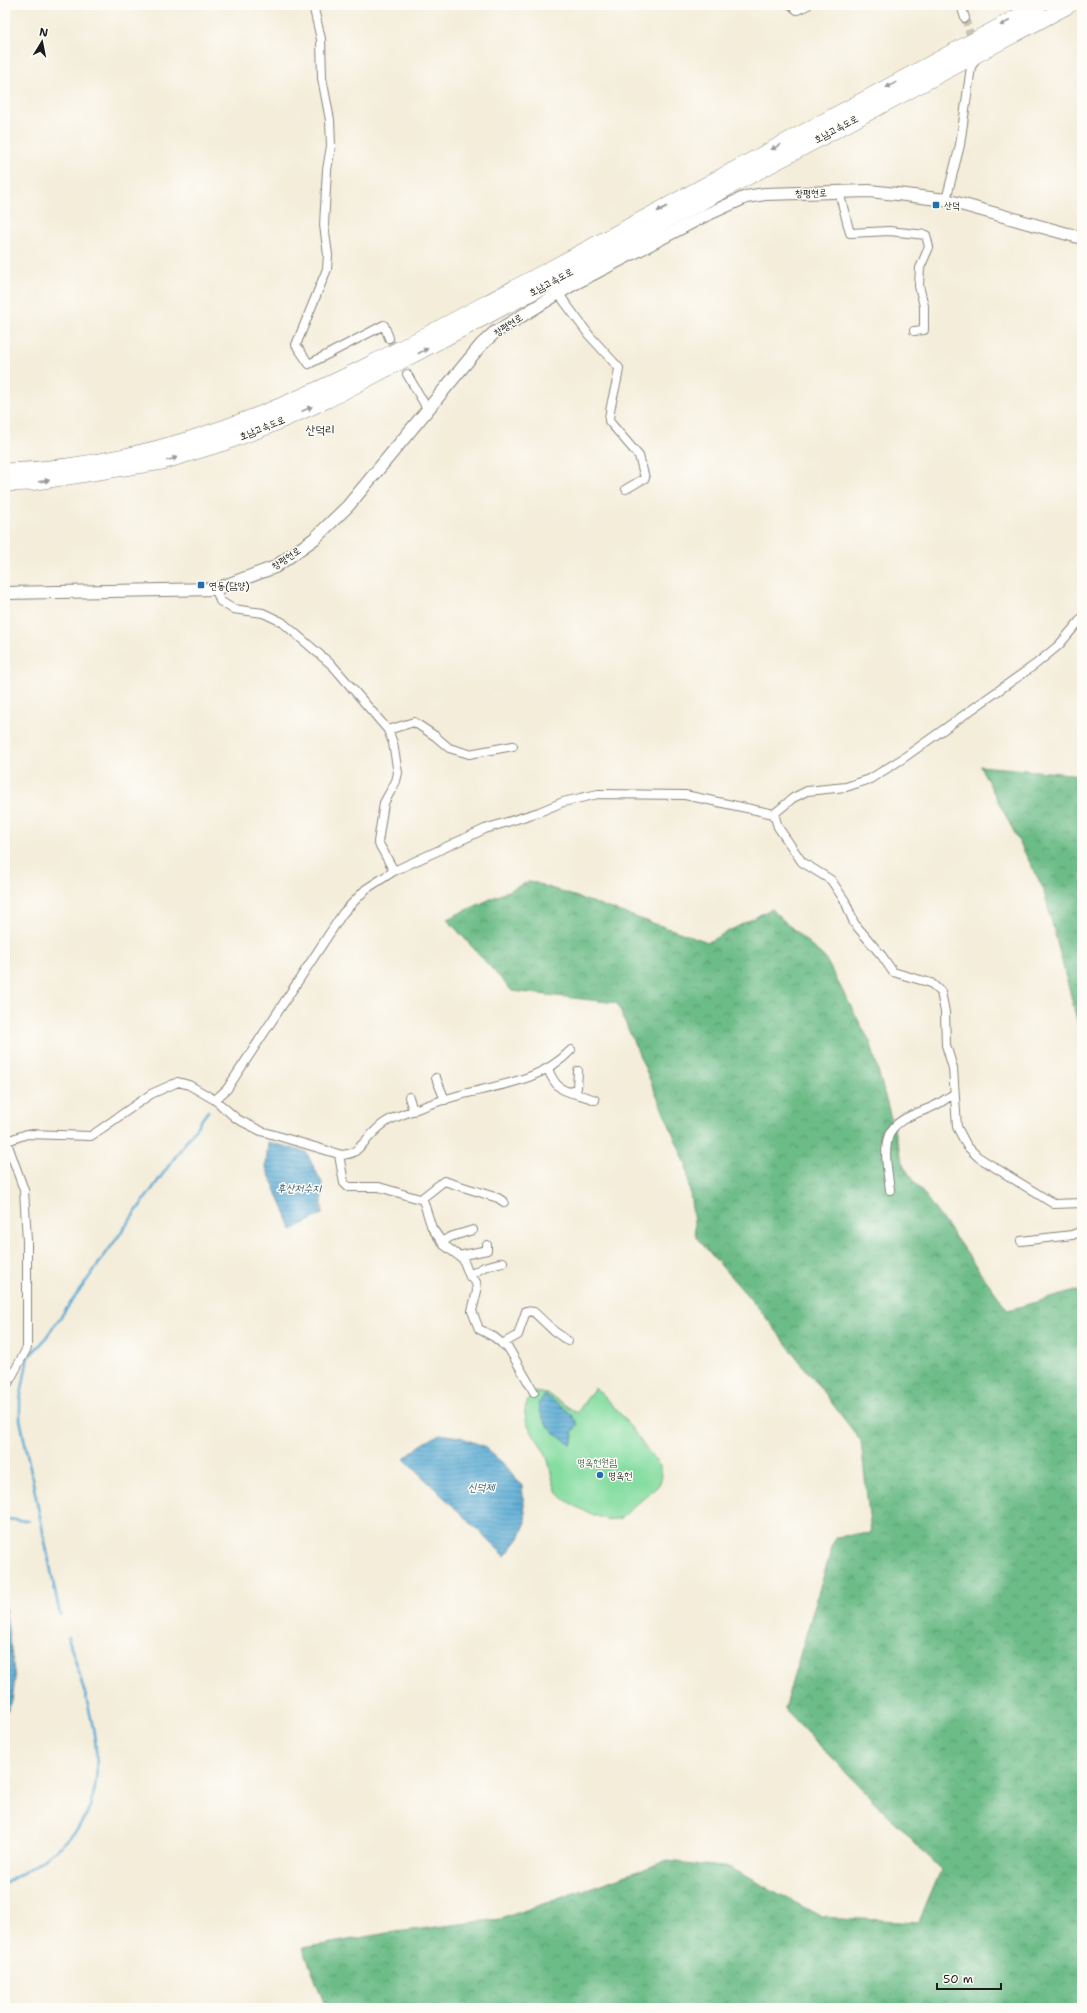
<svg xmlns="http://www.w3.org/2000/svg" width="1087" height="2013" font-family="'Shantell Sans','Poor Story',sans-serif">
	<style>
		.green { fill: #86dda1; stroke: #517c5e }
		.forest { fill: url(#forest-crowns); stroke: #446c52 }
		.water { fill: url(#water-rules); stroke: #3a6378 }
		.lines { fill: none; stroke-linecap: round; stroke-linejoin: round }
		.stream { stroke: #59aad4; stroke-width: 2.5 }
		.street-tunnel { stroke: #c9c3b4; stroke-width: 8; stroke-dasharray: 8 4; stroke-linecap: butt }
		.street-casing { stroke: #88847b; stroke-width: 10 }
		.secondary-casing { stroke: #88847b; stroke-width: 14 }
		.highway-casing { stroke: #88847b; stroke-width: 16 }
		.street { stroke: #fff; stroke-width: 8 }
		.secondary { stroke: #fff; stroke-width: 12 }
		.highway { stroke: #fff; stroke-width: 15 }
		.oneway { fill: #999 }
		.poi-dot { fill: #1f6fb2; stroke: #fdfcf7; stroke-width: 1.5 }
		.labels { text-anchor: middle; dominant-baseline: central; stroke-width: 3; stroke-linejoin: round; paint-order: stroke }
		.street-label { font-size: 10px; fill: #1c1c1c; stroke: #fdfcf7 }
		.poi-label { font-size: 10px; fill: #1c1c1c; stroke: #fdfcf7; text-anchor: start }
		.park-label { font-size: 10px; fill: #41604b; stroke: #fdfcf7 }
		.water-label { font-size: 11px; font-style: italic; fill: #375c6f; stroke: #fdfcf7 }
		.quarter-label { font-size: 12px; fill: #1c1c1c; stroke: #fdfcf7 }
	</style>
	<defs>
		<pattern id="forest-crowns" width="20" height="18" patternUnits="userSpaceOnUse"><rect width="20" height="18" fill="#6cbc87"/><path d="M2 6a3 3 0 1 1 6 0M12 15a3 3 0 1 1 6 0" fill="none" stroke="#58986e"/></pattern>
		<pattern id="water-rules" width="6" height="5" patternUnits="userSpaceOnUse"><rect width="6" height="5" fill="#59aad4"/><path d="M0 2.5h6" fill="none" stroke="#498aab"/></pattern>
	</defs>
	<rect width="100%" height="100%" fill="#fdfcf7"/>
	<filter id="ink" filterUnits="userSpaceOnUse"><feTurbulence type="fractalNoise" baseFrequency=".025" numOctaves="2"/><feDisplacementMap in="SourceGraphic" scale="8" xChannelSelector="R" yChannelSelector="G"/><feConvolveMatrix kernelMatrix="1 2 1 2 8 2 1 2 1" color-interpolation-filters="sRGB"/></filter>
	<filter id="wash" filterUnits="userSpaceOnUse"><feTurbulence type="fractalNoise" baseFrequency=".012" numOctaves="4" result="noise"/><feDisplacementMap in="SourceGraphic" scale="16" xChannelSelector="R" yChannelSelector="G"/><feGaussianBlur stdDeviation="0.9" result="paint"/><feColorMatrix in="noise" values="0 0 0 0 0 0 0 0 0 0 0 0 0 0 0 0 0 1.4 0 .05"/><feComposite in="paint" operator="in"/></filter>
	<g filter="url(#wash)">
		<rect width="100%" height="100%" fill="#f4edda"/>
		<path class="green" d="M595,1387L623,1417L661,1468L662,1477L659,1485L621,1518C616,1519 612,1520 606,1519C594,1516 565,1503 558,1493C551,1482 551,1466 546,1455C536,1433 512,1417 534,1392L548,1394L577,1413Z"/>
		<path class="forest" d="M980,766L1082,775V1039L1043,888Z
			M530,881L708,942L771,909L825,958L871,1044L904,1167L1008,1310L1082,1289V2008H326L303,1948L388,1933L500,1919L667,1861L731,1868L822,1917L919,1922L941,1870L784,1709L835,1537L871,1533L861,1441L761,1311L696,1237L686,1164L617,1003L512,991L447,919Z"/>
		<path class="water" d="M268,1142L306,1152L322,1183V1214L292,1230L266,1167Z
			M545,1395L568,1411L578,1424L572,1433L574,1438L571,1445C553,1432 544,1427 538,1404Z
			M440,1434L460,1437L483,1446L505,1465L522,1486L526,1522L519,1538L505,1556L404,1459L421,1445Z
			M5,1606L15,1679L12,1701L5,1716Z"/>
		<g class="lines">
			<path class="stream" d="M5,1519L29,1521
				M60,1615L20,1419V1400L28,1357L42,1343L208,1111
				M5,1883C29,1870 53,1855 72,1835C121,1784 85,1695 68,1637"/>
		</g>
	</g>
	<g filter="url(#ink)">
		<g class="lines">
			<path class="street-tunnel" d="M965,18L973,44
				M389,338L407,374"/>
			<defs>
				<path id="street" d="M313,5L321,39L322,78L330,120L331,146L327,170L324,225L328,255L327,269L296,345L309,364L384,325L389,338
					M791,5L797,10L808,5
					M961,5L965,18
					M839,192L850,233L889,231L926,235L929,247L920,268L919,286L924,306V330L914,331
					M946,200L960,145L971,67L977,57
					M558,293L589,335L619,368C617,386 610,402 609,421L639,456L645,478L626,489
					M407,374L428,410
					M216,589L220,601L233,609L263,613L282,622L333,666L388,730L414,722L435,736L449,748L469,754L513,746
					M388,730L393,743L398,773L396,781L384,803L378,842L394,871
					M774,814L778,827L802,862L831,880L845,901L854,923L882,956L893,972L931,983L941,992L945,1012L946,1045L953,1068L957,1127L967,1146L978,1157L1054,1204L1082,1203
					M548,1069C559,1097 570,1090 595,1100
					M436,1078L445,1100
					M569,1092L577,1088L578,1071
					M409,1097L413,1111
					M215,1100L227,1089L343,913L366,889L394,871L485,829L539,812L563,802L598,794L685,795L774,814L793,798L807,791L846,787L870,779L902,759L1036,664L1059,645L1082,618
					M5,1137L24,1190L27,1241V1348L5,1389
					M7,1141L27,1134L91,1136L151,1094L178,1082L189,1085L215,1100L237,1119L261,1131L342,1155C346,1154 351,1154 354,1152C368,1141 378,1123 396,1117C416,1109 438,1101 460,1095C498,1085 542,1081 571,1050
					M339,1155L344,1183L348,1187H379L423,1200L432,1228L444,1245L463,1259L470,1277L476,1282L477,1291L472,1311L479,1329L494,1337L509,1349L534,1392
					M890,1190C888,1173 883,1151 889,1135C896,1117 921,1113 936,1105C942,1102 948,1097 954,1094
					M421,1199L444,1181L498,1198L504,1202
					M1021,1241L1072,1235L1082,1231
					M442,1242L450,1237L473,1230
					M459,1256L487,1250V1245
					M470,1275L484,1267L503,1262
					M502,1344L518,1335L526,1311L534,1312L554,1331L568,1341"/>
				<path id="secondary" d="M5,593L216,589L275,567L314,539L348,506L481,345L494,333L572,285L704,216L746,197L765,194L869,191L897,194L946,200L1082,238"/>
				<path id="highway" d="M5,471C207,465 371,363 544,272C710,184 874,93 1039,5
					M5,484L30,483L162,462L224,443L267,427L328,400L582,266L1070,5"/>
			</defs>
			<use href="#street" class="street-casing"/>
			<use href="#secondary" class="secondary-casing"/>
			<use href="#highway" class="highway-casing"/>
			<use href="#street" class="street"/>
			<use href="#secondary" class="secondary"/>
			<use href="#highway" class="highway"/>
		</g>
		<defs><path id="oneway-solid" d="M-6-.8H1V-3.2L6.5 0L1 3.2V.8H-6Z"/></defs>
		<g class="oneway">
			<use href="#oneway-solid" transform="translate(1005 23) rotate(152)"/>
			<use href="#oneway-solid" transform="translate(891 85) rotate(152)"/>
			<use href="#oneway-solid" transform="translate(776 147) rotate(152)"/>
			<use href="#oneway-solid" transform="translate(662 209) rotate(152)"/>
			<use href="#oneway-solid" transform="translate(423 351) rotate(-28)"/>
			<use href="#oneway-solid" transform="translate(307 409) rotate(-24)"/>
			<use href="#oneway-solid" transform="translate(172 459) rotate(-17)"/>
			<use href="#oneway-solid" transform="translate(44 481) rotate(-8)"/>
		</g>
	</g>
	<g class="poi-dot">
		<rect x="932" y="201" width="8" height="8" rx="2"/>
		<rect x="197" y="581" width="8" height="8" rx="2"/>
		<circle cx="600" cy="1475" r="4"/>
	</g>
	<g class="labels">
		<g class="street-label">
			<text transform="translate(836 129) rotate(-28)">호남고속도로</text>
			<text transform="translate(811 193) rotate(-1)">창평현로</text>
			<text transform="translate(551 282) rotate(-28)">호남고속도로</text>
			<text transform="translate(508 325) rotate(-33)">창평현로</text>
			<text transform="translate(262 428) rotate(-22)">호남고속도로</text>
			<text transform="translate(286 558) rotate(-34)">창평현로</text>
		</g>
		<g class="poi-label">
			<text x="944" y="205">산덕</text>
			<text x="209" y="585">연동(담양)</text>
			<text x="608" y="1475">명옥헌</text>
		</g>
		<g class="park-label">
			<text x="597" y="1462">명옥헌원림</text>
		</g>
		<g class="water-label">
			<text x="299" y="1188">후산저수지</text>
			<text x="481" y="1487">신덕제</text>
		</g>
		<g class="quarter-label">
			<text x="320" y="430">산덕리</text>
		</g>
	</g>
	<rect width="1087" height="2013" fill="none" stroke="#fdfcf7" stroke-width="20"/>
	<g transform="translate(42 42) rotate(10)" stroke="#fdfcf7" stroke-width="3" paint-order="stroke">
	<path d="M0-3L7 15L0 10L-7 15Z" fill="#1c1c1c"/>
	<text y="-6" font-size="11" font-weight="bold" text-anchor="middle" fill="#1c1c1c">N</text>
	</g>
	<path d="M937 1983v6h64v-6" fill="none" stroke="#1c1c1c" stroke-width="2"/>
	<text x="943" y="1983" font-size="12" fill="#1c1c1c" stroke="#fdfcf7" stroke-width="3" paint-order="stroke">50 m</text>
</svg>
